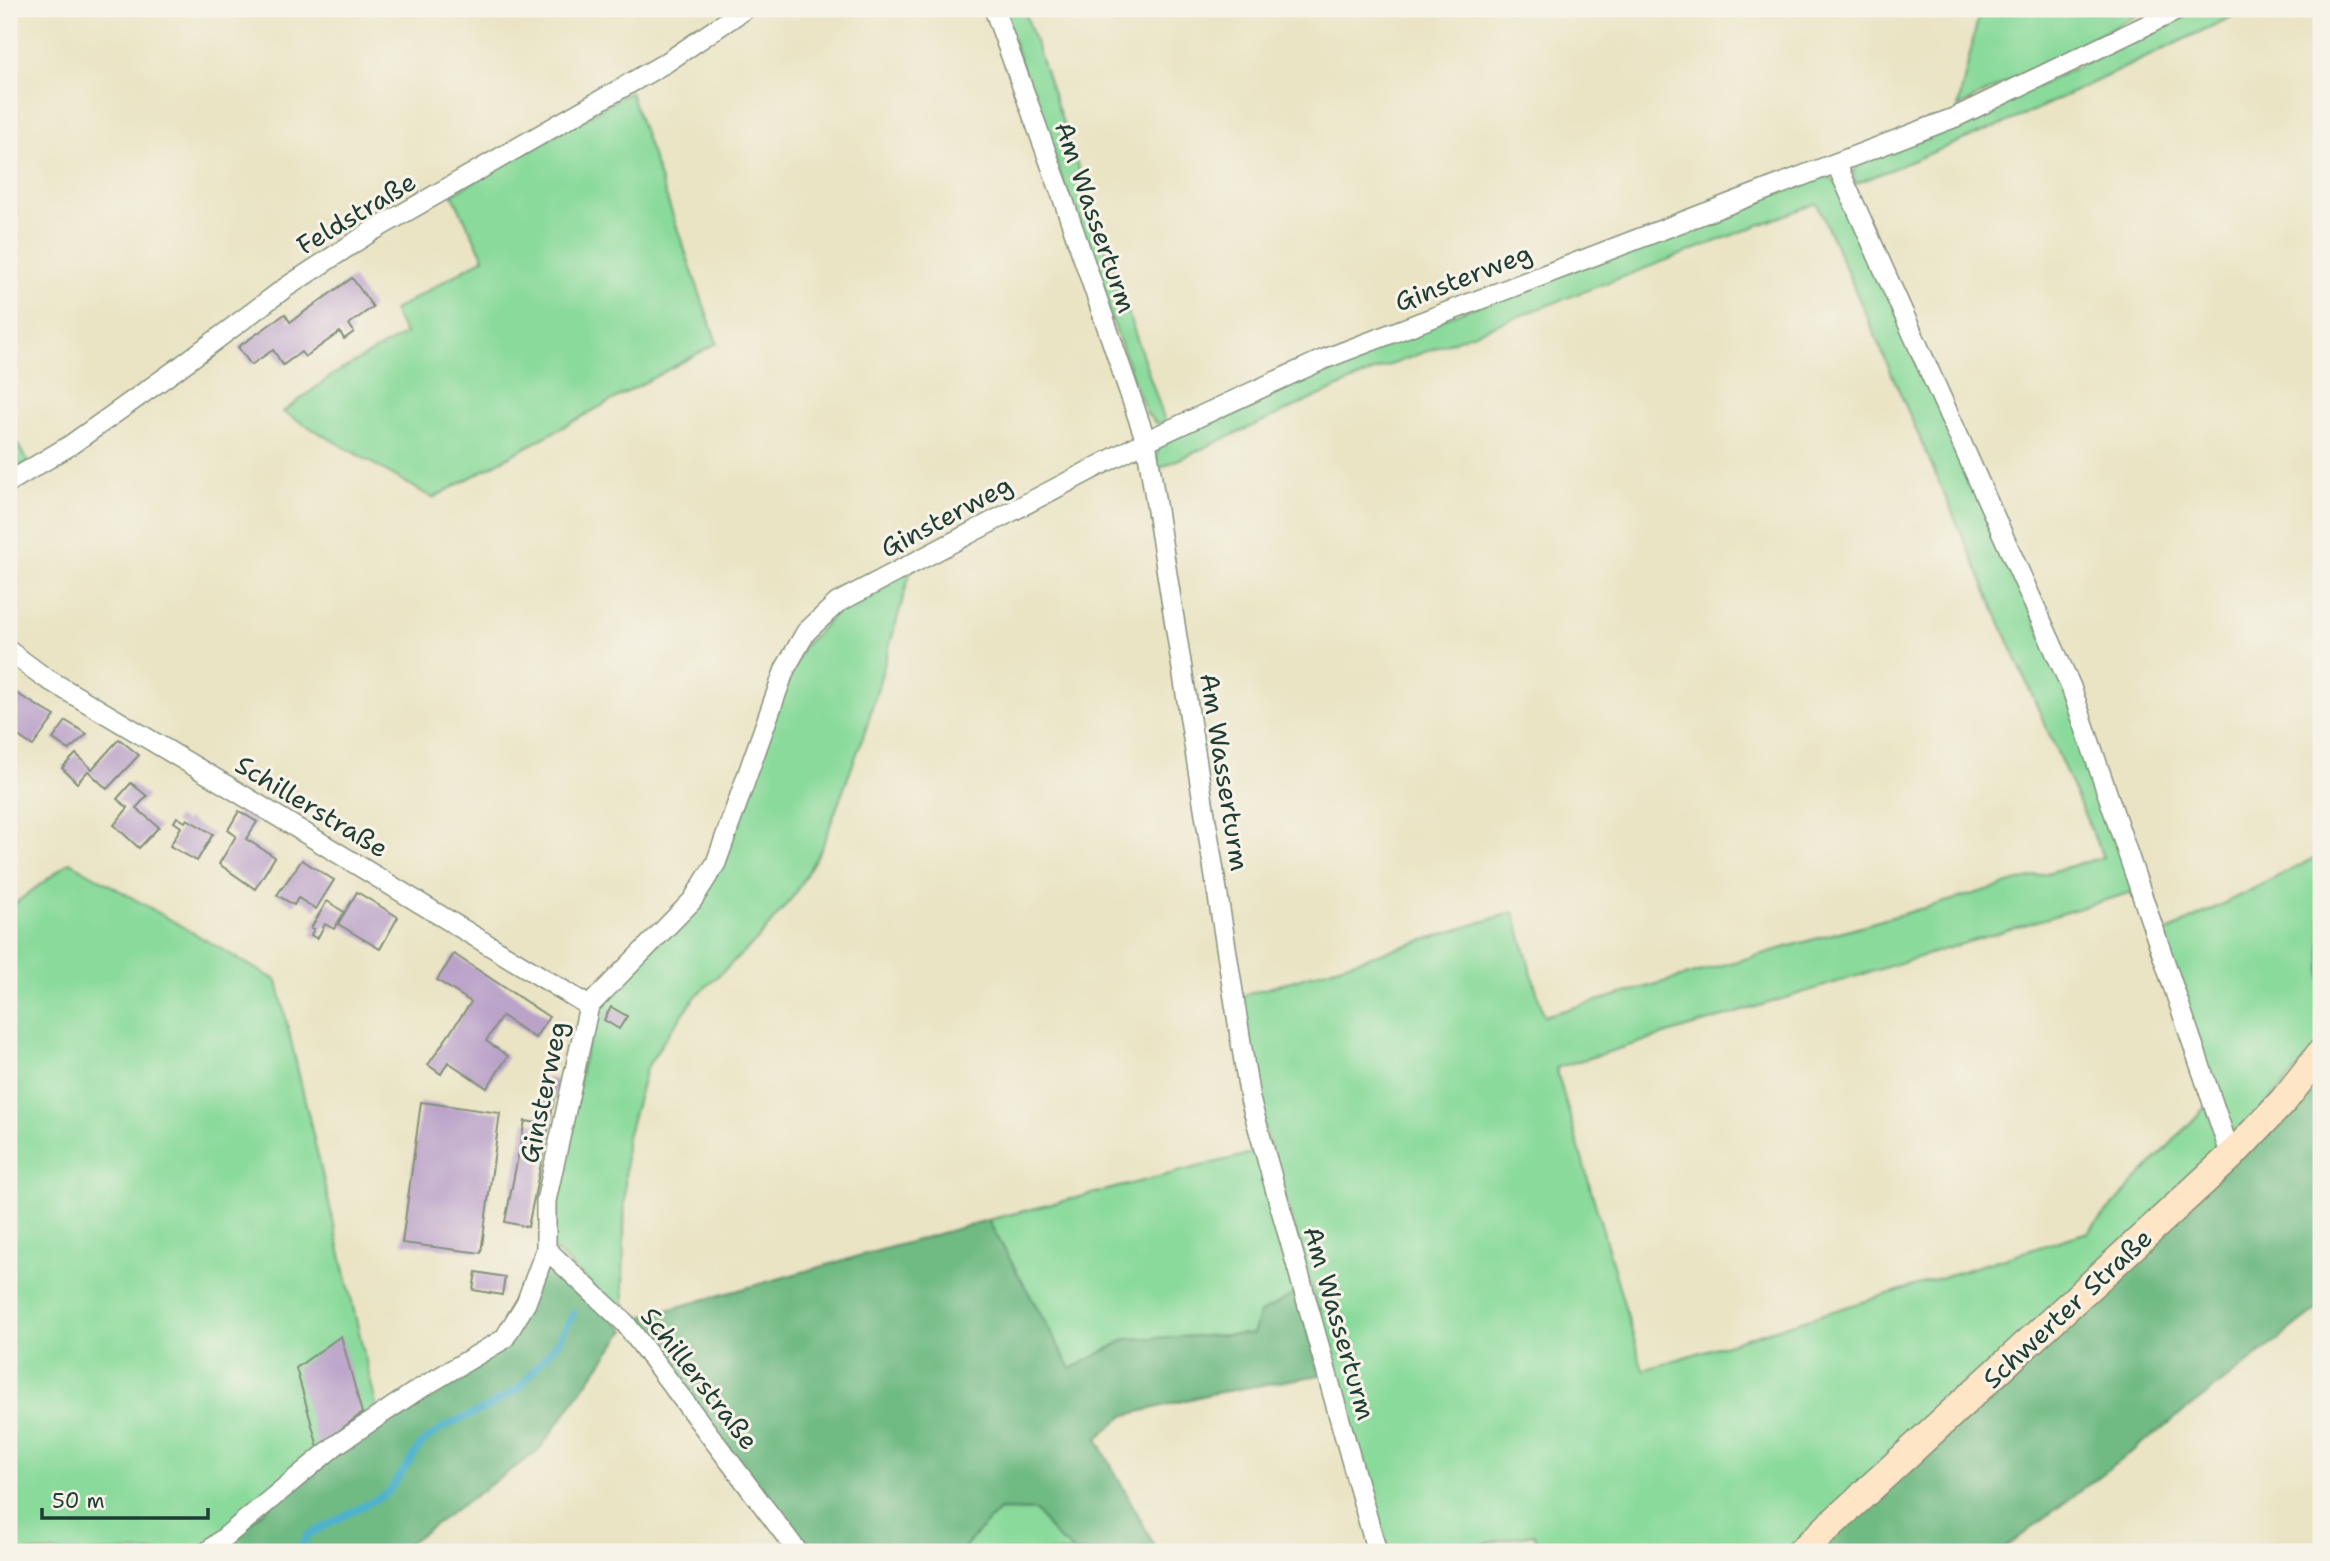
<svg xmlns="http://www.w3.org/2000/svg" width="2330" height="1561" font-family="'Shantell Sans',sans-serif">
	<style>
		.green { fill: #8ada9b; stroke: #548c68; stroke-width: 2 }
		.forest { fill: #6fba83; stroke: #477c5c; stroke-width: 2 }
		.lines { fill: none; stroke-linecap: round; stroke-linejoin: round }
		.stream { stroke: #4fb2cd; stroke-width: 7 }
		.building { fill: #baa2c9 }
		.minor-casing { stroke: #84907c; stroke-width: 22 }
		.secondary-casing { stroke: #84907c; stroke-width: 31 }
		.minor { stroke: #fff; stroke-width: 19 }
		.secondary { stroke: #fde5c5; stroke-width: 28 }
		.labels { text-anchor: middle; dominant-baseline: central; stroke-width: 6; stroke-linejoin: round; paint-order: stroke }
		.street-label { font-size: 26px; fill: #1f3d34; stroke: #f7f3e8 }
	</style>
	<rect width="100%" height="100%" fill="#f7f3e8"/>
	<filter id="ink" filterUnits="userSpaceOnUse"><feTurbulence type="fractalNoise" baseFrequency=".0143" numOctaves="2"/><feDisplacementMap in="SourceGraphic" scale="14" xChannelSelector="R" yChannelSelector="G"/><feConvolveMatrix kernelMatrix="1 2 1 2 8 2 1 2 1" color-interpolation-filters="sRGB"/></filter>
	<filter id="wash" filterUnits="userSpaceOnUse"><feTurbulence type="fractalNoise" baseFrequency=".00686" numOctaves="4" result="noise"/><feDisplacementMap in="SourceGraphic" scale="28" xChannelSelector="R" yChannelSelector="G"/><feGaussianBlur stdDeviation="1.57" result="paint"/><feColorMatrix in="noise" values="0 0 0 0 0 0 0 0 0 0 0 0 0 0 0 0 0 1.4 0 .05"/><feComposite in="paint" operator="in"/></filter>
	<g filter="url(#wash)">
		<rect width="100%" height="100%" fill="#eae4c5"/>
		<path class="green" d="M1002,9H1024L1166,424L1156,423L1147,414L1137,390Z
			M1980,9H2148V10L1958,107Z
			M2195,9H2248L2027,114L1855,184L1853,173L1859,161L1958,125Z
			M630,92L717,343L433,498L283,412L334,374L405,334L393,311L484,258L452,194Z
			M1814,177H1830L1841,189L2066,690L2139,890L1556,1068L1643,1370L2088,1232L2209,1103L2226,1152L1790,1552H1541L1534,1534L1441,1552H1389L1255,1096L1239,997L1514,912L1544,1016L2103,857L1817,203L1372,372L1155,470L1158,445L1320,366Z
			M9,431L28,462L9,473Z
			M911,570L866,729L822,847L795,894L758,939L697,995L666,1037L646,1069L626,1141L623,1284L625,1315L549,1245L550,1200L596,1007L696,904L802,648L843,606Z
			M2321,855V1043L2231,1144L2162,934Z
			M70,862L277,981L378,1413L201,1552H9V908Z
			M1261,1151L1298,1292L1253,1334L1127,1339L1071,1369L988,1220Z
			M999,1510L1036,1511L1056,1537L1075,1552H963L967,1544Z"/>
		<path class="forest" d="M2321,1066V1307L2000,1552H1816Z
			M988,1220L1071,1369L1127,1339L1253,1334L1260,1313L1298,1292L1320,1375L1210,1394L1123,1416L1097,1439L1158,1552H1075L1056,1537L1036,1511L999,1510L967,1544L962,1552H806L631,1320Z
			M547,1259L625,1330L539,1450L396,1552H214L338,1449L506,1342Z"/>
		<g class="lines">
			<path class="stream" d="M297,1552L308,1535L388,1493L422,1443L444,1427L492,1405L519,1388L558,1342L574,1313"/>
		</g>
		<g id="blocks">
			<path class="building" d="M352,278L373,307L349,324L354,332L344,339L340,332L305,357L301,352L283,365L273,350L251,365L238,347L285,314L290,322Z
				M9,689L55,716L33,746L9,730Z
				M66,721L87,734L69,750L53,739Z
				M119,739L139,755L107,789L88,771L77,783L62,768L76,754L92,769Z
				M131,783L147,796L136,808L159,827L139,848L114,825L128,808L117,799Z
				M239,811L257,822L246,839L275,857L255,889L219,864L236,836L228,830Z
				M177,817L185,822L187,819L213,834L197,861L170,846L181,827L174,822Z
				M302,860L334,880L316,909L298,898L294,905L277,895Z
				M357,892L398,917L380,949L338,924Z
				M327,901L344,912L334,929L325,924L317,939L311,935L314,929L311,928Z
				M454,954L549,1017L535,1038L502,1016L486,1041L508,1056L487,1088L448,1062L441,1074L428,1065L471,1002L437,980Z
				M611,1007L627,1016L619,1029L604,1020Z
				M547,1078L558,1081L528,1227L505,1222L525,1121L538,1123Z
				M421,1102L500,1113L481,1253L402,1243Z
				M476,1272L505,1277L502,1295L473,1290Z
				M341,1336L362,1413L318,1447L296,1368Z"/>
		</g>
	</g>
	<g filter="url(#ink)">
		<use href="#blocks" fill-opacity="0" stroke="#84907c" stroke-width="2"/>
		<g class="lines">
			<defs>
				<path id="minor" d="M994,9L1061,193L1146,441L1250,1099L1377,1552
					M1836,163L2071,687L2231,1156
					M9,482L69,446L177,369L285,288L369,233L667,62L745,9
					M9,651L44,677L226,785L589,1006
					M546,1249L625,1323L798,1552
					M207,1552L336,1445L416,1391L504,1339L526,1303L546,1249V1201L589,1006L692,901L716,863L785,669L806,632L837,603L1146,441L1322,360L1956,117L2180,9"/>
				<path id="secondary" d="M1801,1552L2231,1156L2284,1100L2321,1053"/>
			</defs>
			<use href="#minor" class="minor-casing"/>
			<use href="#secondary" class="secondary-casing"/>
			<use href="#minor" class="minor"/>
			<use href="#secondary" class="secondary"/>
		</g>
	</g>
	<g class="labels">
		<g class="street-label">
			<text transform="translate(356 213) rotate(-31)">Feldstraße</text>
			<text transform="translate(1096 217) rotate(71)">Am Wasserturm</text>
			<text transform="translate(1463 277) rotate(-21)">Ginsterweg</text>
			<text transform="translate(946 516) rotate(-28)">Ginsterweg</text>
			<text transform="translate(1225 772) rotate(81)">Am Wasserturm</text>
			<text transform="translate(312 806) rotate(31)">Schillerstraße</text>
			<text transform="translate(543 1092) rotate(-78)">Ginsterweg</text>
			<text transform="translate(2067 1308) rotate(-43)">Schwerter Straße</text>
			<text transform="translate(1340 1323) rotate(74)">Am Wasserturm</text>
			<text transform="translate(700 1378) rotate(52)">Schillerstraße</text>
		</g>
	</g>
	<rect width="2330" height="1561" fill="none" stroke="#f7f3e8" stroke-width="35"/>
	<path d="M42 1508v10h166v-10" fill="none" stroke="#1f3d34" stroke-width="3.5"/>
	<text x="52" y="1508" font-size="21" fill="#1f3d34" stroke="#f7f3e8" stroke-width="5" paint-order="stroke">50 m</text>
</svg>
